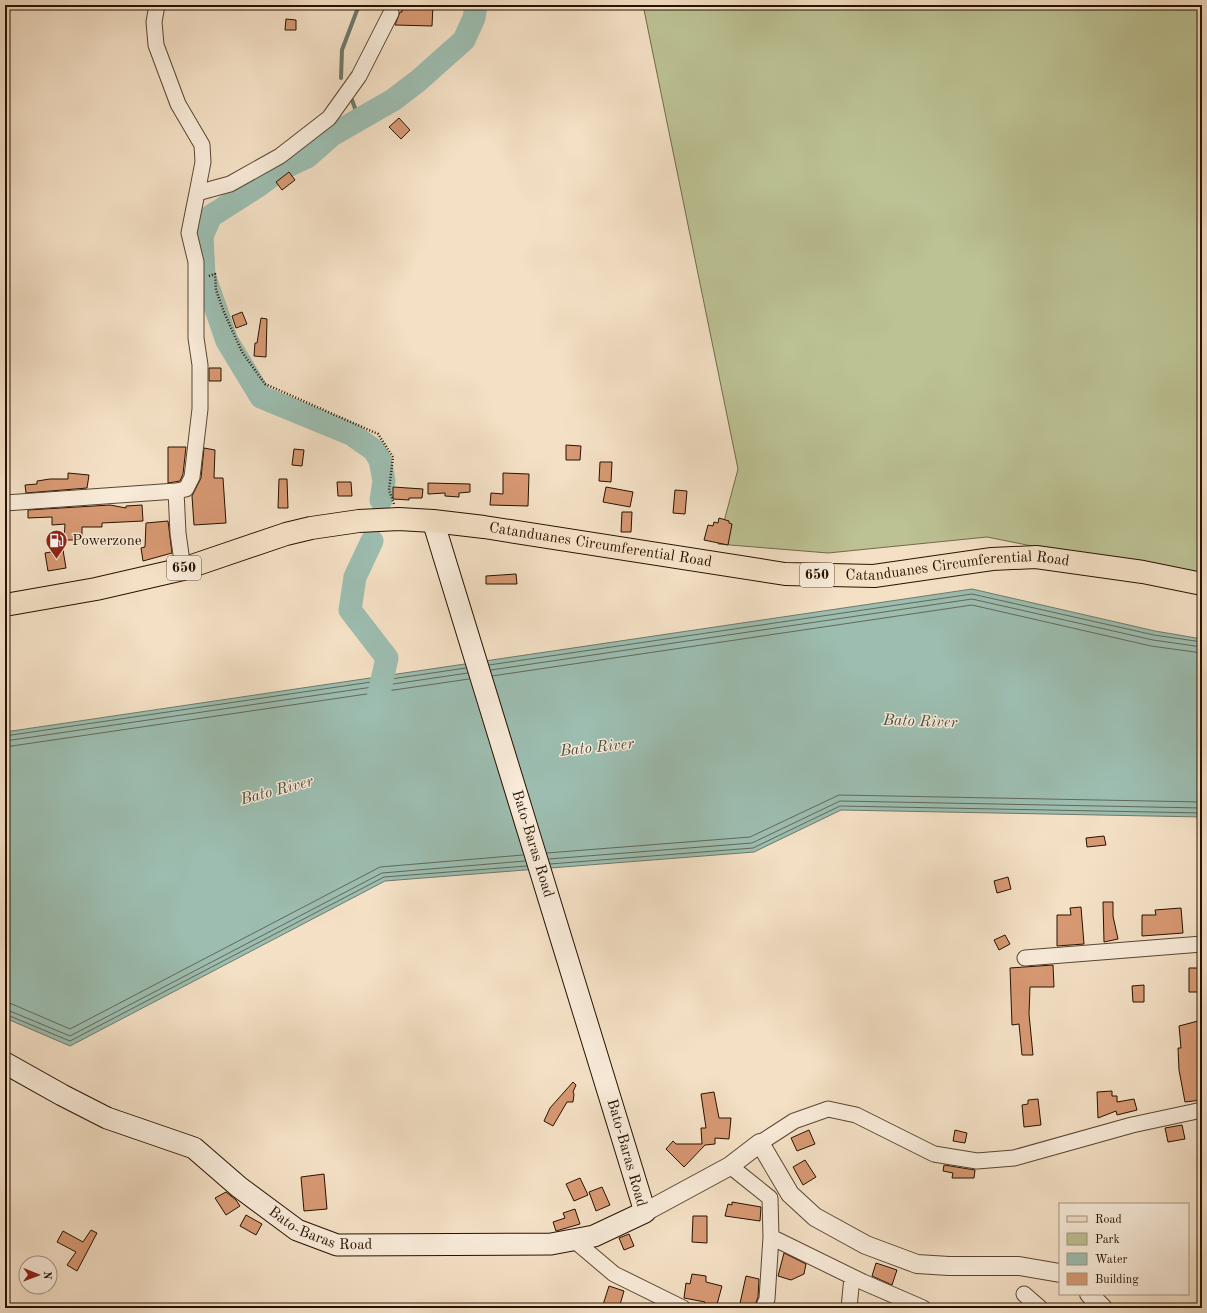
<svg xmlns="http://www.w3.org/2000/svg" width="1207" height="1313" font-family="'Old Standard TT',serif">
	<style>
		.green { fill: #bcc294; stroke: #726a4a }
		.water { fill: #9cbdb0; stroke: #6d796a }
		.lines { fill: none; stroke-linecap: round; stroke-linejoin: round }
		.shore { stroke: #626858; stroke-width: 1 }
		.stream { stroke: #6d796a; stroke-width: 4 }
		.river { stroke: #9cbdb0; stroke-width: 23 }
		.building { fill: #d79973; stroke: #271200 }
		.minor-casing { stroke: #5a4631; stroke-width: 17 }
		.tertiary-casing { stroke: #5a4631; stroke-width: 20 }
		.secondary-casing { stroke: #271200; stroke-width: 23 }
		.primary-casing { stroke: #271200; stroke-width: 24 }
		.path { stroke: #271200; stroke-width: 2.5; stroke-dasharray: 1 2; stroke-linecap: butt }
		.minor { stroke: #f8ebd9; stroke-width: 15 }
		.tertiary { stroke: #f8ebd9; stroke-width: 18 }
		.secondary { stroke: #f8ebd9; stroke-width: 21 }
		.primary { stroke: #f4e0c5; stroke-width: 22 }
		.labels { text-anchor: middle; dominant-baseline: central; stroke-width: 3; stroke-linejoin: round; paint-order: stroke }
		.shield { fill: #f8ebd9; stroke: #665341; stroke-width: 1 }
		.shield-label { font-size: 14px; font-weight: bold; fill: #271200 }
		.poi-label { font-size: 15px; fill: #271200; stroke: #f8ebd9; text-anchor: start }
		.street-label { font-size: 15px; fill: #271200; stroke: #f8ebd9 }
		.water-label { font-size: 16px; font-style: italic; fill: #504e3e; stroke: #f8ebd9 }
	</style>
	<rect width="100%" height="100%" fill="#f4e0c5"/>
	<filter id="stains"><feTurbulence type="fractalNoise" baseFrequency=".005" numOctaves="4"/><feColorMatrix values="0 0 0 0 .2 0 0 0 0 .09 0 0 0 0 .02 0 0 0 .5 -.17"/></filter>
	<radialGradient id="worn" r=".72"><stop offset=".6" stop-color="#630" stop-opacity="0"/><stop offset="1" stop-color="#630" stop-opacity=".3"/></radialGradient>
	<path class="green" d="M643,5H1202V592L1032,546L987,537L828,553L718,544L738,469Z"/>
	<path class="water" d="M972,589L1155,631L1202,639V817L841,810L754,852L385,881L70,1046L5,1018V732Z"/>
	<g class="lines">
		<path class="shore" d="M489,665L972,594L1154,635L1202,642
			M491,670L972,599L1153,640L1202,647
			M492,676L972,605L1151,646L1202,653
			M5,736L466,668
			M5,741L468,673
			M5,747L469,679
			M547,853L750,837L839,795L1202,802
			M549,859L752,843L840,801L1202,808
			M550,864L753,848L840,806L1202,813
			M5,1003L12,1004L70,1029L380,867L523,855
			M5,1009L70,1036L382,873L525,861
			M5,1014L70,1041L384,877L527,866"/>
		<path class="stream" d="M341,78L342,50L359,5
			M352,100L359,119"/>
		<path class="river" d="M381,500L384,481L380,460L374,450L351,434L261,397L227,341L204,275L202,236L211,216L258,186L281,169L307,157L332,135L393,100L418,81L464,40L474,18L476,5
			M372,541L355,577L350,610L387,658L376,707"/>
	</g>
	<path class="building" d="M402,5H433L432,26L395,25L400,12H402Z
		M286,19L296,20V30H285Z
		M399,118L410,130L401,139L389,127Z
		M289,172L295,180L282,190L276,182Z
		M242,312L247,324L236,328L232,316Z
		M261,318L267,319L266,357L254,356L255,343H257Z
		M209,368H221V381H209Z
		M566,445L581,446L580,460H566Z
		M168,447H186L183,474L180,481L168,483Z
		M204,448L215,450L214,478H223L226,523L194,525L192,496L201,478Z
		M294,449L304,450L302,466L292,465Z
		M600,462H612L611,482L599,481Z
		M68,473L89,475L87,488L26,493L25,485L37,484V481L50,479H68Z
		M503,473L529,474L528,506L490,505L491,493L503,494Z
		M279,479H287L288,508H278Z
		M337,482H351L352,496H338Z
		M428,483L470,484V492L459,493V497L445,496V493L428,494Z
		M393,487L423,489L422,498H409V500L393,499Z
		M606,487L633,492L630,507L603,502Z
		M675,490L687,491L685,514L673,513Z
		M110,505L126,508V506L142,505L143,521L102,523V527H82V540H64L65,524L52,525V517L28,518V510Z
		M622,512H632L631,532H621Z
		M719,518L729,521V523L732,524L728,545L704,540L708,525L713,526L714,522L718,523Z
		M168,521L172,553L143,561L141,548L145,547L146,523Z
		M63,550L66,568L48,571L45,553Z
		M516,574L517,584H486V576Z
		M1104,836L1106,845L1087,847L1086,838Z
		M1008,877L1011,889L997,893L994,881Z
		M1103,902H1113V916L1118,939L1104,942Z
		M1081,907L1084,944L1057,946V915H1071L1070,908Z
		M1181,908L1183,933L1142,936V915H1156L1155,910Z
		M1005,935L1010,944L999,950L994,940Z
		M1053,965L1054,987H1030L1029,1014L1033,1055H1022L1019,1024L1012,1025L1010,968Z
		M1189,968H1200L1202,992H1189Z
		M1144,985V1002H1133L1132,986Z
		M1202,1020V1100L1185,1102L1179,1070L1178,1048H1181L1179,1026Z
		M573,1082L576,1085L573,1092L574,1094L573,1102H567L553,1126L544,1121L550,1108Z
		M1112,1091V1096H1117V1102L1134,1099L1137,1110L1117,1115L1116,1111L1098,1118L1097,1092Z
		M714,1092L719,1118H731L729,1139L715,1138V1144L705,1145L684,1167L666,1149L673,1141L676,1144H702L701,1128H706L701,1094Z
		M1038,1099L1041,1125L1024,1127L1022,1105L1028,1104V1100Z
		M1182,1125L1185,1139L1168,1142L1165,1128Z
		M809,1130L815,1144L797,1151L791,1138Z
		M955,1130L967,1133L965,1143L953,1141Z
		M805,1160L816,1177L803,1185L793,1167Z
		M944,1165L975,1170L974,1178H952L953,1173L943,1171Z
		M324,1174L327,1209L304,1211L301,1177Z
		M580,1178L588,1195L574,1201L566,1184Z
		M602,1187L610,1205L596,1211L589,1192Z
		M226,1192L236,1200L240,1206L226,1215L215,1198Z
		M732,1202L761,1207L760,1221L725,1216L728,1204L732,1205Z
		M575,1209L580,1224L556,1231L553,1222L565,1218L563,1213Z
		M246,1215L262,1224L256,1235L240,1226Z
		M693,1216H707V1243L692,1242Z
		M91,1230L97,1233L77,1271L67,1265L76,1252L57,1242L63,1231L83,1242Z
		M629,1234L634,1246L624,1250L619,1238Z
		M784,1253L806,1264L804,1274L791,1280L778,1276Z
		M876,1263L897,1270L892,1285L872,1276Z
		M692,1274L706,1276V1282L722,1286L716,1308H704L705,1302L684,1298L686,1283L690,1284Z
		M746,1276L759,1279L758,1297L754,1308H739Z
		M609,1286L624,1291L619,1308H602Z"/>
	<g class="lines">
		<defs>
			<path id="minor" d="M157,5L154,22L156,45L178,104L202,145L203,162L197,193
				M5,503L176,491
				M183,569L178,533L176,491L186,489L192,477L200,409V365L196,338V262L189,233L197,193L230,184L280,156L329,118L359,76L391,13
				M1025,958L1202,944
				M760,1143L794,1121L828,1109L856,1115L934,1154L977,1161L1014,1158L1132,1125L1202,1110
				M730,1166L770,1198L771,1237L767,1299L763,1308
				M771,1237L863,1282L923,1308
				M575,1241L614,1274L683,1308
				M1024,1294L1040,1308
				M849,1308L852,1277"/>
			<path id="tertiary" d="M645,1212L730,1166L760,1143L790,1194L815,1217L866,1245L917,1264L949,1266H1019L1060,1273
				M1089,1294L1103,1308"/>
			<g id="secondary">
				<path id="s1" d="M5,1063L62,1095L107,1118L194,1148L239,1187L297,1230L337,1245L551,1244L594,1236L645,1212L433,521"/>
			</g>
			<g id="primary">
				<path id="s2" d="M5,605L96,589L183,569L286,534L311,528L359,521L399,519L433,521L484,527L785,574L874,576L992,559L1036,557L1143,572L1202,584"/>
			</g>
		</defs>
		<use href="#minor" class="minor-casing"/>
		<use href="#tertiary" class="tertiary-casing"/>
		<use href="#secondary" class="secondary-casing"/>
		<use href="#primary" class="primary-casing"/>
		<path class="path" d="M209,276L215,274L216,290L224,312L242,352L265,384L378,434L393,457L389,490L394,504"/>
		<use href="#minor" class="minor"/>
		<use href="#tertiary" class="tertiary"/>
		<use href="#secondary" class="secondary"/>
		<use href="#primary" class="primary"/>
	</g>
	<defs>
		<symbol id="fuel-pin" viewBox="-11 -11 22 30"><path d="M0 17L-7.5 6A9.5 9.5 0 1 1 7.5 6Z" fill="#8f2418" stroke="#f8ebd9"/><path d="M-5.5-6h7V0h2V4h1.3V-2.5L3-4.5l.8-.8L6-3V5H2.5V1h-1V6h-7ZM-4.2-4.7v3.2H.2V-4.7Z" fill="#fff"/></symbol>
	</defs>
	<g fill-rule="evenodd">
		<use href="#fuel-pin" x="44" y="528" width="25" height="34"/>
	</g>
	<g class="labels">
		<g class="shield">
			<rect x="167" y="556" width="34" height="24" rx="3"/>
			<rect x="800" y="563" width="34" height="24" rx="3"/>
		</g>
		<g class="shield-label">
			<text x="184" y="568">650</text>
			<text x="817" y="575">650</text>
		</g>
		<g class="poi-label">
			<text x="72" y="541">Powerzone</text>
		</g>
		<g class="street-label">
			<text stroke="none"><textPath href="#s2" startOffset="608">Catanduanes Circumferential Road</textPath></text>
			<text stroke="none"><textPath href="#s2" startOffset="968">Catanduanes Circumferential Road</textPath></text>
			<text transform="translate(532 844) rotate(73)">Bato-Baras Road</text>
			<text transform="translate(626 1153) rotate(74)">Bato-Baras Road</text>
			<text stroke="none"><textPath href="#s1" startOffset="362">Bato-Baras Road</textPath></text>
		</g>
		<g class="water-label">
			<text transform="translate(920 722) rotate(2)">Bato River</text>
			<text transform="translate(597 748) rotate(-6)">Bato River</text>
			<text transform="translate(277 791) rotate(-15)">Bato River</text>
		</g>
	</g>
	<rect width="1207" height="1313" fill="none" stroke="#f4e0c5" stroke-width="20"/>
	<rect x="6" y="6" width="1195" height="1301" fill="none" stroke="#271200" stroke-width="2"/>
	<rect x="10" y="10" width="1187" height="1293" fill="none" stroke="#271200"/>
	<rect x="1059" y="1203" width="130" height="92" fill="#f8ebd9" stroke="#a49482"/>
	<rect x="1067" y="1216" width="20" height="6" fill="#f4e0c5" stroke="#a49482"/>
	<text x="1095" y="1223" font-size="12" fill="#271200">Road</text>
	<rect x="1067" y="1233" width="20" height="12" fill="#bcc294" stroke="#a49482"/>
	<text x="1095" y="1243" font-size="12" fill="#271200">Park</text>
	<rect x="1067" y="1253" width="20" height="12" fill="#9cbdb0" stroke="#a49482"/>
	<text x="1095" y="1263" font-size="12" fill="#271200">Water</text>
	<rect x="1067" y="1273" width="20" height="12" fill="#d79973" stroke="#a49482"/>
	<text x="1095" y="1283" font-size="12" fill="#271200">Building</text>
	<g transform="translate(38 1275) rotate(91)"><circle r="19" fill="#f8ebd9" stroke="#a49482"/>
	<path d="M0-3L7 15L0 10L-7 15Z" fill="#8f2418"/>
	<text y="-6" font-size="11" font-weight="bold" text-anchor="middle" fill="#271200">N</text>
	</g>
	<rect width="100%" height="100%" filter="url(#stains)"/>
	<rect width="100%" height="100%" fill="url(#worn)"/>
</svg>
